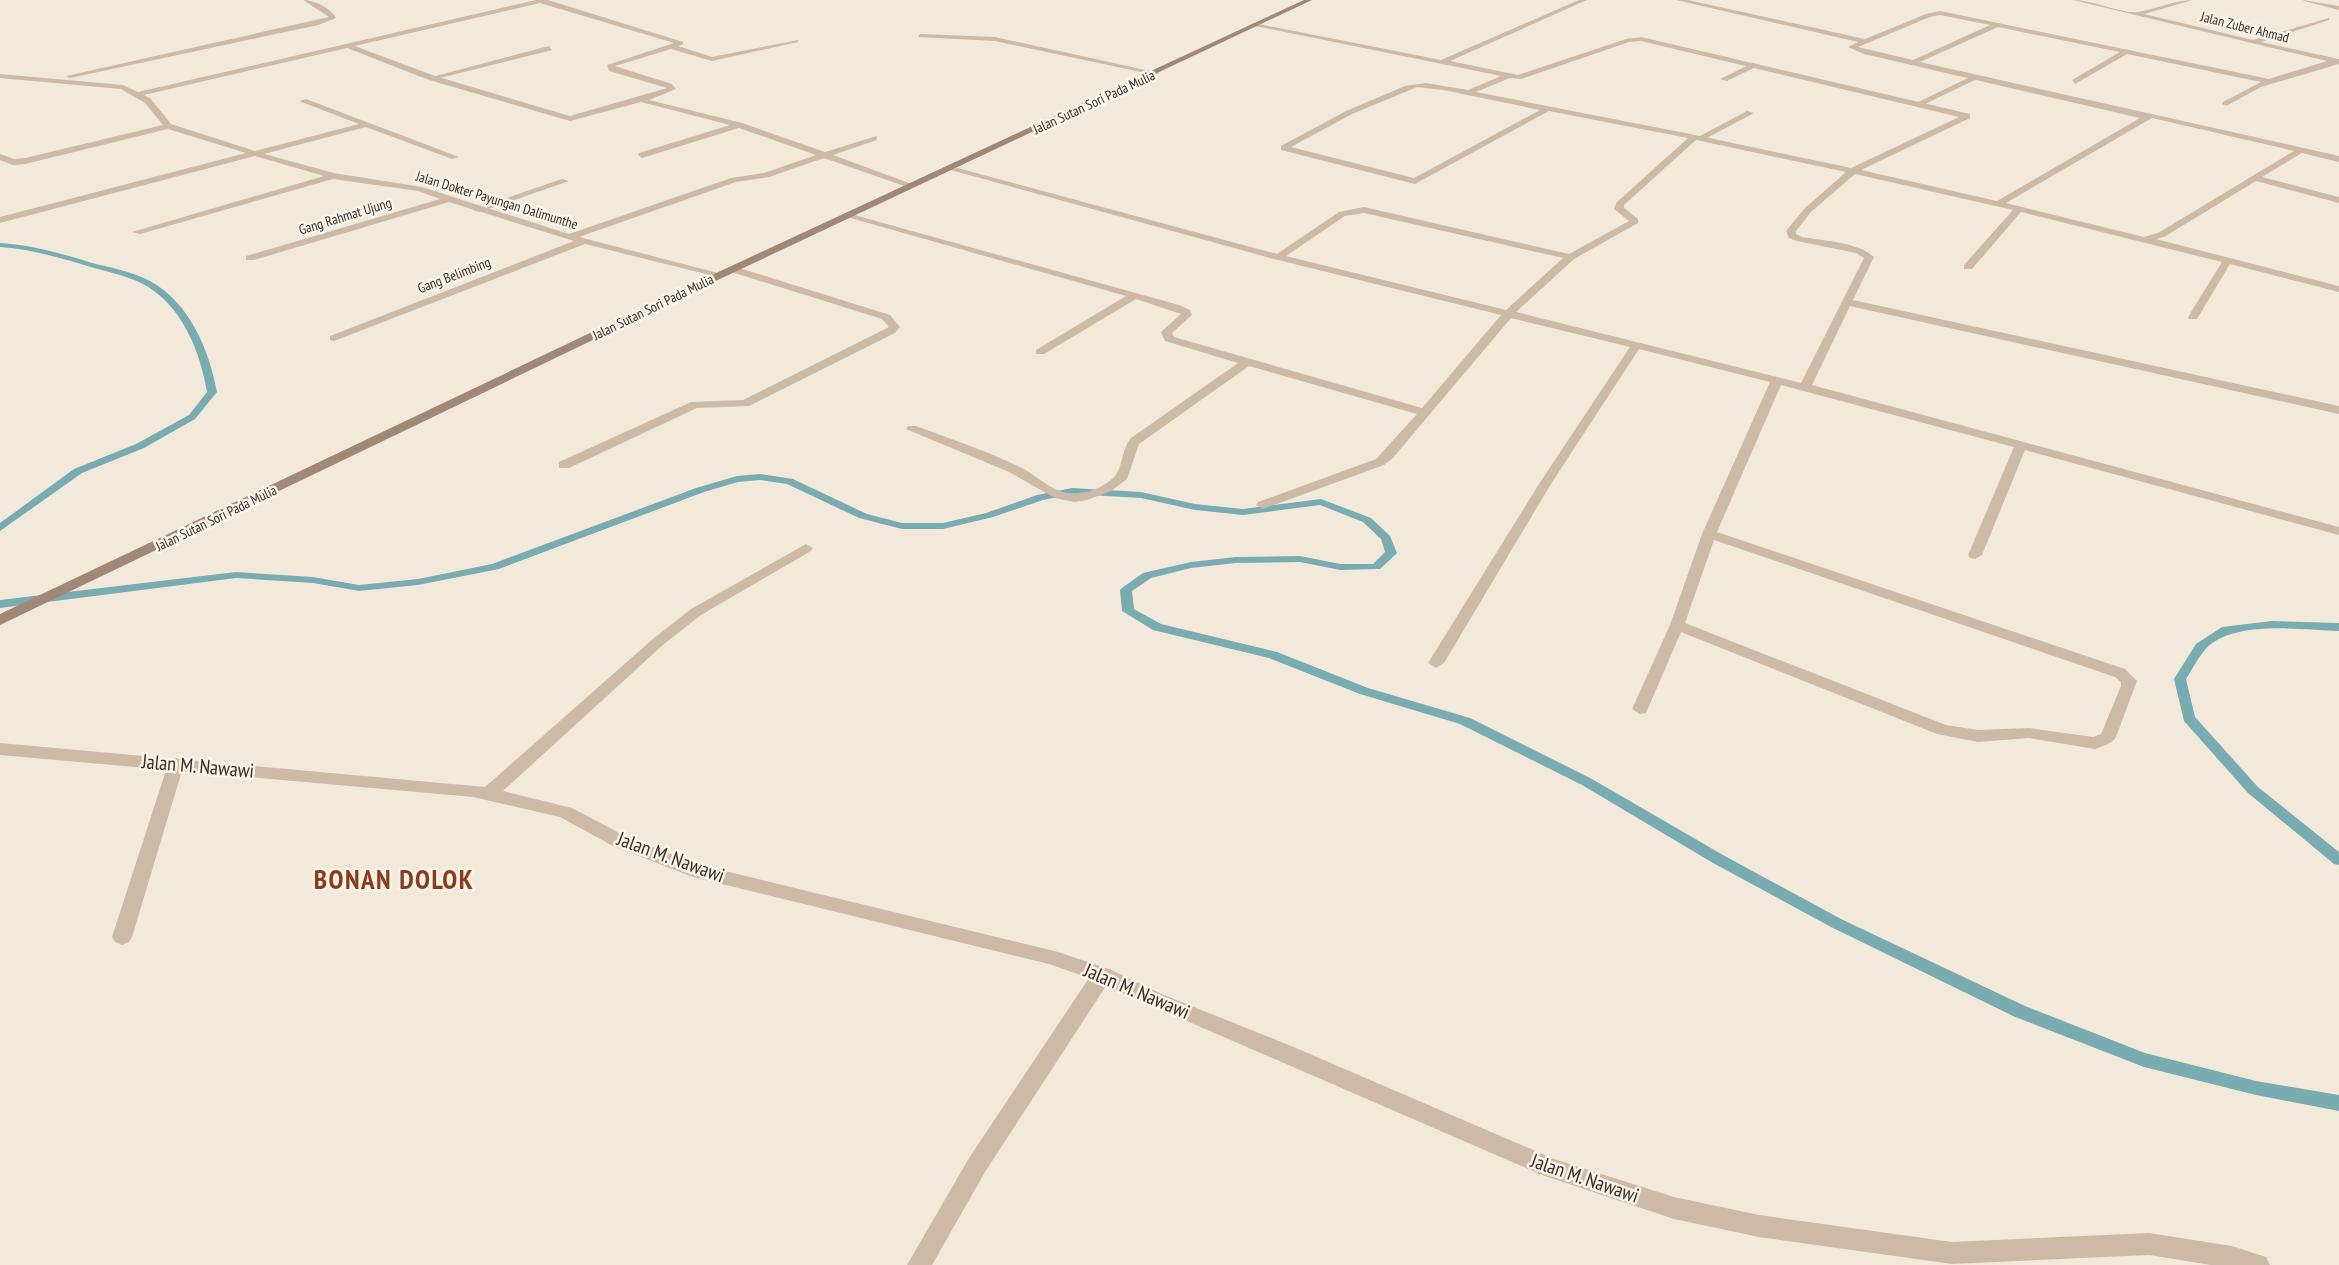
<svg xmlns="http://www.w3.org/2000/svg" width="2339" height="1265" font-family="'PT Sans Narrow',sans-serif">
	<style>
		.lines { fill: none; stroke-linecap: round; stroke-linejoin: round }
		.stream { fill: #79acb1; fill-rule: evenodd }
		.lane { fill: #ccbaa7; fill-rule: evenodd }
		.street { fill: #ccbaa7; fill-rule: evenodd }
		.secondary { fill: #9f8878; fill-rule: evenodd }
		.labels { text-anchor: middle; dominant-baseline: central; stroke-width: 5; stroke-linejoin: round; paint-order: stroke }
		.far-street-label { font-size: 14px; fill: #382e28; stroke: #faf3e8 }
		.near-street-label { font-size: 20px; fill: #382e28; stroke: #faf3e8 }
		.near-district-label { font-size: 27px; font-weight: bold; letter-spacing: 1.5px; fill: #8a3d1d; stroke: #faf3e8 }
	</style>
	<rect width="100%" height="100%" fill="#f3e9db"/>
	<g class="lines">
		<path class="stream" d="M0,243C31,245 60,253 89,262C110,268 132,271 150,281C190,303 209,350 217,392L195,419L144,448L82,473L0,531V523L74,469L136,444L189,415L207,392C200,351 182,305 143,284C124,274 102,271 81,264C54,256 28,249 0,247Z
			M760,474L793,479L867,514L902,523H943L986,513L1037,495L1072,488L1141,492L1195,504L1243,509L1321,499L1371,518L1390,536L1397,553L1380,569L1340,570L1300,562L1236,563L1191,568L1151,578L1132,591L1134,609L1161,624L1277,652L1368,688L1470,718L1592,779L1723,855L1841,919L2025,1006L2145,1053L2256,1081L2339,1095V1111L2256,1095L2144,1067L2013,1016L1831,927L1713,863L1582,785L1460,724L1360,694L1269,658L1153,630L1122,611L1120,590L1122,588L1143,573L1191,562L1236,557L1300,556L1340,564H1373L1385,552L1381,539L1363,522L1320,505L1243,515L1195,510L1141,498L1072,494L1043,500L993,517L943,529H902L859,518L787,484L760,480L738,482L704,492L499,569L418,585L359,591L313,583L236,578L0,608V600L236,572L313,577L359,585L418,579L492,564L696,488L737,476Z
			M2272,621L2339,623V631C2302,630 2230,619 2204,651C2197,659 2192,670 2186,679L2195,717L2258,787L2339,852V865L2334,864L2248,793L2184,721L2174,679L2196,644L2222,627Z"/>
		<path class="lane" d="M549,46L552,50L432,80L428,78Z
			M1753,63L1760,65L1727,81L1720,79Z
			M1972,76L1979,78L1921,106L1914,104Z
			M1747,111L1754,113L1703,140L1696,138Z
			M562,179L569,181L480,212L472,210Z
			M176,758L182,760L184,764L132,937L129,942L122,945L115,942L112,937L168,764L170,760Z"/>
		<path class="street" d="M303,0C314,0 331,8 336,18L318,25L70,78L66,76L329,17Z
			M536,0H548L683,42V44L678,46L712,57L798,40V42L712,61L671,49L615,66L672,84L676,89L649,100L742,123L825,152L877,136V140L833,155L917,186L910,188L824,158L769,177L736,182L579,237L722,274V278L585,244L334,341L330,340V336L574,241L449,202L254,260H246V256L440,199L418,191L333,179L140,234L132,232L324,176L255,156L0,223V217L246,153L168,129L25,164L13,165L0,160V154L14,159L25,158L163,125L145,103L121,89L0,78V74L123,85L138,92ZM540,3L674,43L607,65L609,71L667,88L570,116L435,76L355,46ZM347,48L429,80L570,121L641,102L730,125L639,153L638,155L642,158L739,128L816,155L764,173L731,178L569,234L422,187L334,173L264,154L366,127L452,159L459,157L306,99L299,101L359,124L255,151L171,124L151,99L144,95Z
			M1579,0H1587L1450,61L1518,75L1626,39L1641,37L1970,114V118L1861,170L1997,201L2140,118L1864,54L1848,47L1858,42L1676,0H1688L1865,39L1926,14L1940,11L2269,79L2327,61L2073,0C2093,0 2122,14 2138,12C2157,9 2174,0 2193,0L2144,14L2253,40L2329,18V20L2261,42L2339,59V64L2261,87L2226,106L2222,104L2223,102L2261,82L2127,54L2075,84L2072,80L2120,52L1998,27L1920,62L2339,156V162L2302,153L2262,177L2339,197V203L2256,181L2164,237L2156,239L2339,286V292L2230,264L2197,319H2189L2188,317L2222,262L2021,212L1972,269H1964V265L2013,210L1855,174L1811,212L1796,231V234L1802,237C1824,241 1858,242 1874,257L1853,300L2339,406V414L1850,306L1812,385L2339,527V535L2025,450L1982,555L1975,559L1970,558L1968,555L2014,447L1781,385L1717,532L2125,669L2137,681L2116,737C2112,744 2102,746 2095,749L2029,738L1978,742L1937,734L1681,632L1646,713L1640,714L1632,709L1670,625L1702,534L1770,382L1639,349L1551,484L1444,663L1436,668L1428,663L1539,484L1630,347L1511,318L1392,459L1384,465L1263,509L1256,505L1258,502L1376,459L1417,414L1249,366L1139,444L1127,479L1111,491L1087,500L1074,502L1055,498L1009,472L906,429L908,426H916C951,439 987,451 1020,467C1036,475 1051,491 1069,493C1084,495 1100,489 1112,479C1124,469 1120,451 1131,438L1238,363L1165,341L1161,332L1181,314L1136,299L1044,354H1036V350L1126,296L847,217V213L1179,305L1190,310L1192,315L1172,333L1174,337L1422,408L1501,315L1274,259L947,169L954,167L1277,254L1339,212L1364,207L1569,254L1629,221L1614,209L1617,202L1688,138L1549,111L1415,184L1281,150V146L1346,111L1405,86L1426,83L1468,90L1501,76L1250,25L1253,23L1441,60ZM1940,15L1990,25L1913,60L1858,47L1930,17ZM1641,41L1959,117L1851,168L1695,135L1476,92L1510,78L1521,79L1629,42ZM1417,87L1443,90L1540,110L1414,178L1291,147L1352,114ZM2152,118L2294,151L2158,233L2144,237L2006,203ZM1696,140L1846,172L1805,208L1786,231L1789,238L1797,241L1856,253L1864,258L1801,383L1516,312L1574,259L1638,223V219L1624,208V205ZM1364,213L1563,258L1506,310L1286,256L1345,216ZM1714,540L2115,677L2121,682V686L2101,734L2093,737L2029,728L1978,730L1946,725L1685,623Z
			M2303,0L2339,6V10L2304,1Z
			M920,34L995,37L1159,73L1155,75L995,41L918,37Z
			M728,267H736L890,315L900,327L895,333L749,406L697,408L569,468H559V462L691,402L743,400L889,327L882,319L728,271Z
			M806,544L813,548L811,551L701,615L664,644L503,791L572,808L625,836L696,864L1058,952L1109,969L1164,995L1289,1045L1554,1159L1674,1197L1759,1215L1952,1242L2149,1233L2232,1246L2266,1257L2270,1265H2211L2149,1255L1952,1264L1759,1237L1674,1219L1542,1175L1106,986L985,1172L932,1265H907L969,1158L1089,978L1049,964L693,877L613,846L560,817L473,797L0,755V743L485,787L654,638L691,609Z"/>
		<path class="secondary" d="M1304,0H1312L722,278L0,625V614L714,274Z"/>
	</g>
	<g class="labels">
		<g class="far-street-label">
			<text transform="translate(2245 27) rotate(14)">Jalan Zuber Ahmad</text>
			<text transform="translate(1094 102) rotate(-25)">Jalan Sutan Sori Pada Mulia</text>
			<text transform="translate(497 200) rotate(17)">Jalan Dokter Payungan Dalimunthe</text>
			<text transform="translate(345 216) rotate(-17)">Gang Rahmat Ujung</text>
			<text transform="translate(454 275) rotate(-21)">Gang Belimbing</text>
			<text transform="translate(653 307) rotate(-26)">Jalan Sutan Sori Pada Mulia</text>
			<text transform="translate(216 518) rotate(-26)">Jalan Sutan Sori Pada Mulia</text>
		</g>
		<g class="near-street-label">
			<text transform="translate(198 766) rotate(5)">Jalan M. Nawawi</text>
			<text transform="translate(671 857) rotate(20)">Jalan M. Nawawi</text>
			<text transform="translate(1137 991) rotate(23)">Jalan M. Nawawi</text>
			<text transform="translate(1585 1178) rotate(19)">Jalan M. Nawawi</text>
		</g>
		<g class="near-district-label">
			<text x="394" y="879">BONAN DOLOK</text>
		</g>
	</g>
</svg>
